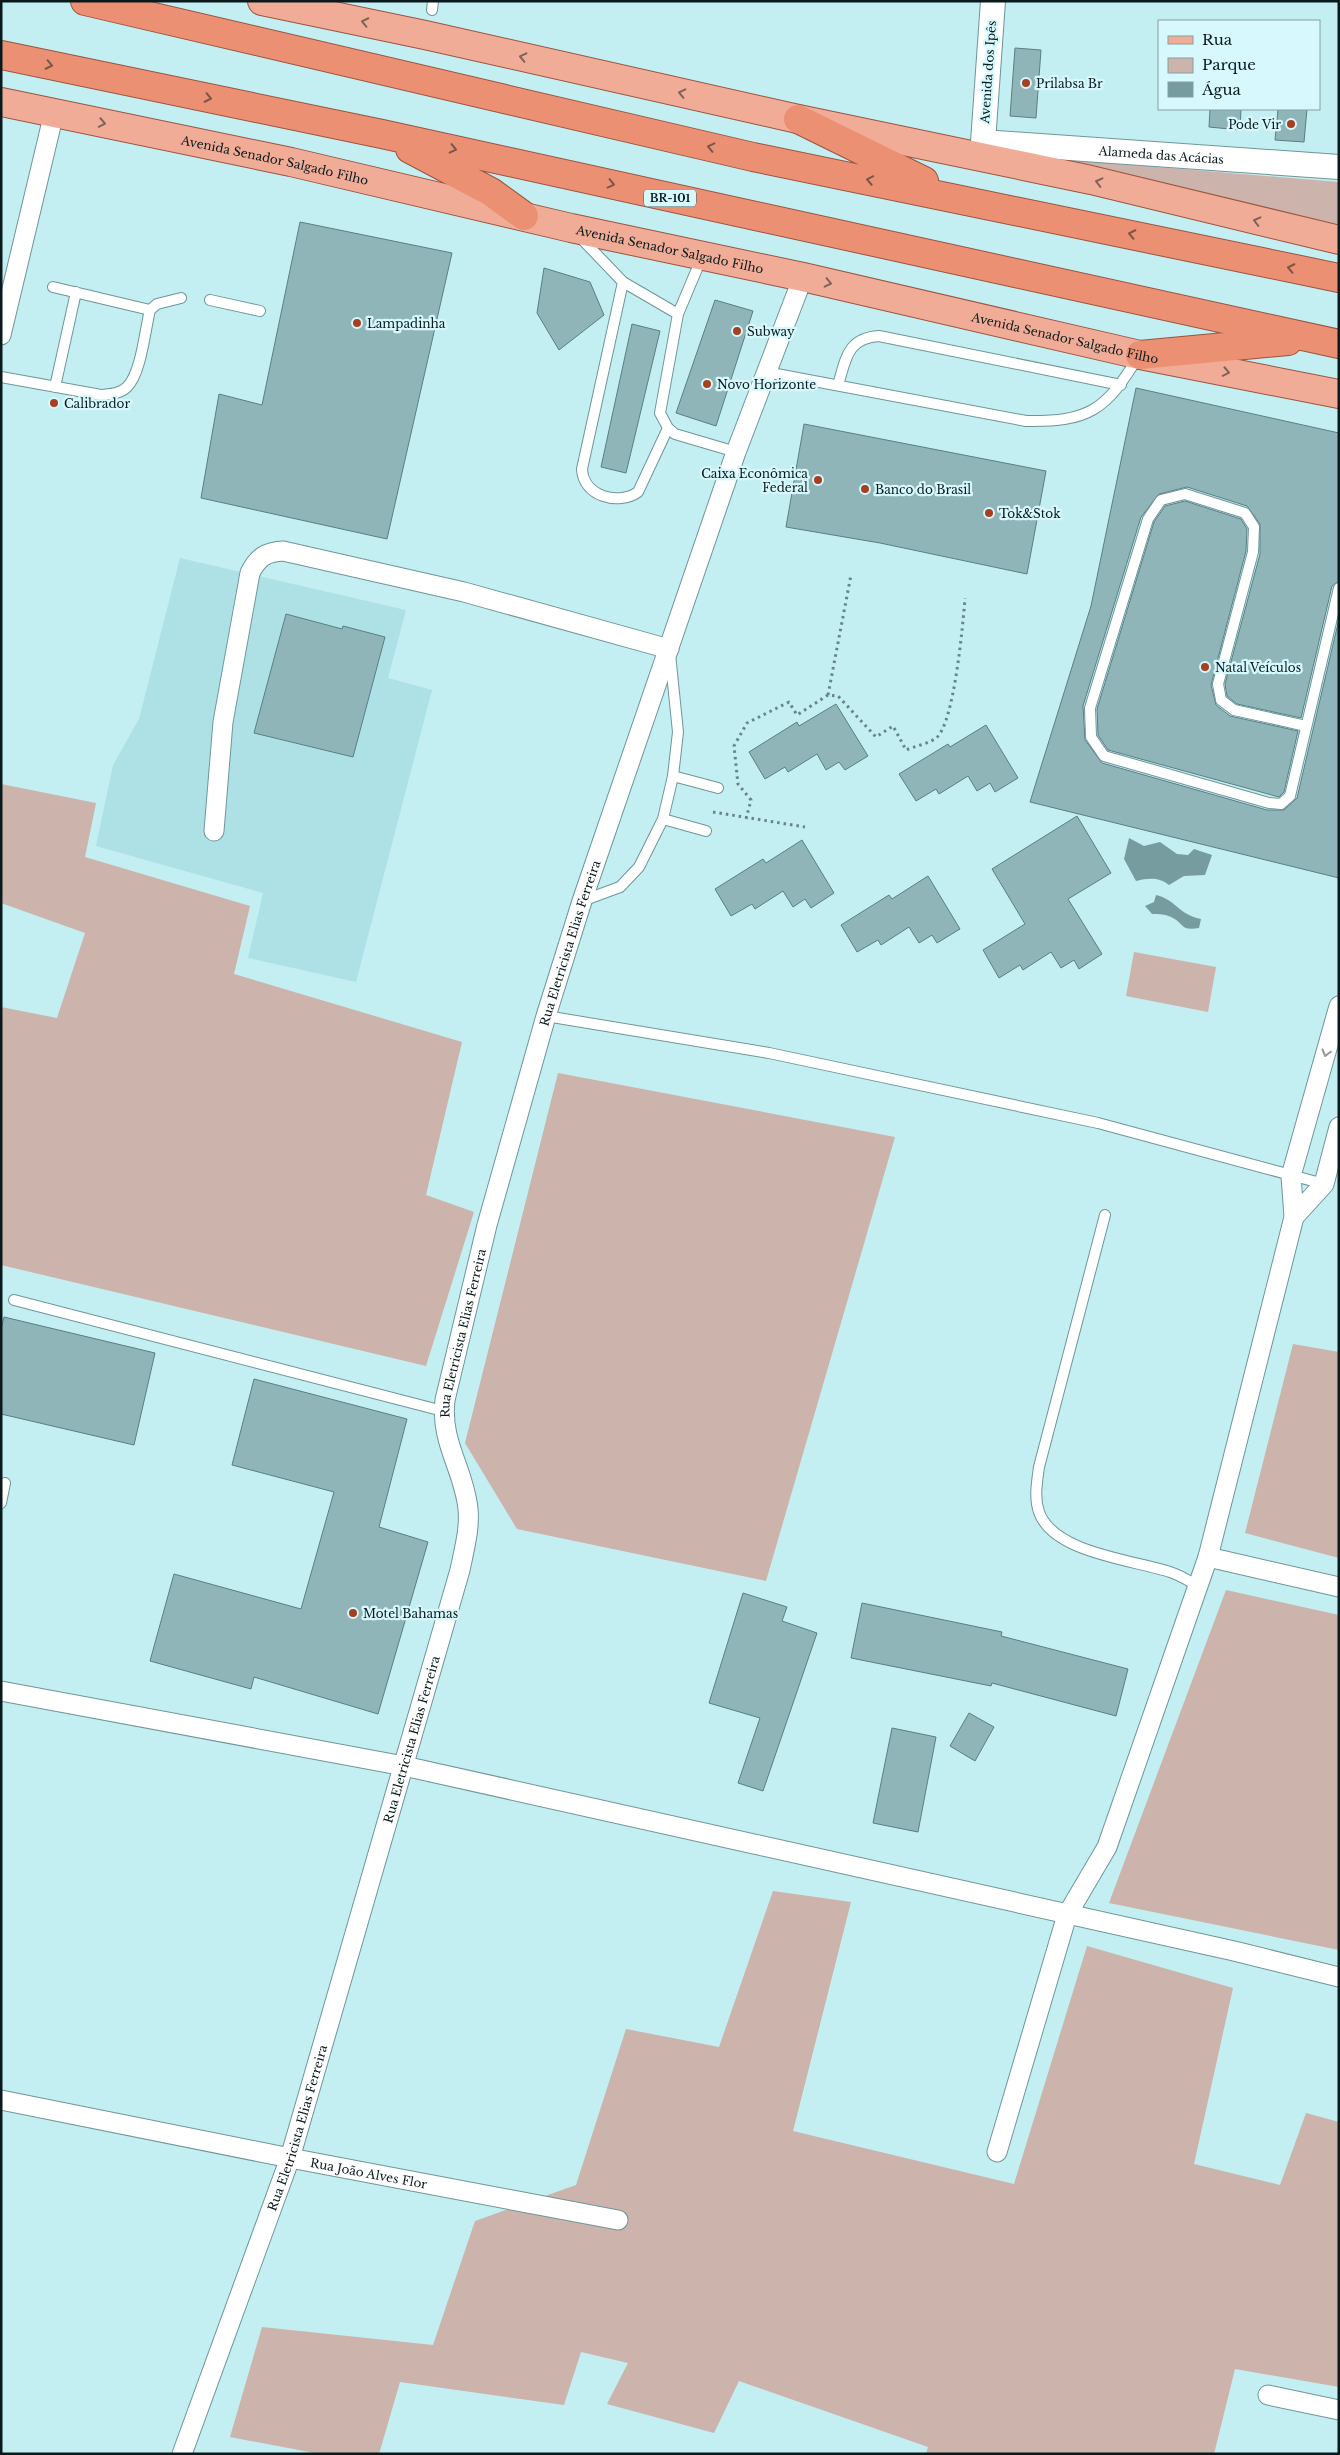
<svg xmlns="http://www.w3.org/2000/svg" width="1340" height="2455" font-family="'Libre Baskerville',serif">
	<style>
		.built { fill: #ade1e6 }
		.green { fill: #ccb3ab }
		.water { fill: #779c9f }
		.building { fill: #8fb5b9; stroke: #588084 }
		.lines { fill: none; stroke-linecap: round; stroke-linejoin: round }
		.service-casing { stroke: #6e969a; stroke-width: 12 }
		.minor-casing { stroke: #6e969a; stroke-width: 21 }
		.tertiary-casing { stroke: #6e969a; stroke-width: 26 }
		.primary-casing { stroke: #9a543f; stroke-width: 30 }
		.trunk-casing { stroke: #9a543f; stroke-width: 30 }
		.path { stroke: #678588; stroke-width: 3; stroke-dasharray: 2.5 4; stroke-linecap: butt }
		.service { stroke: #fff; stroke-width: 10 }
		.minor { stroke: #fff; stroke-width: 19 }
		.tertiary { stroke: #fff; stroke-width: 24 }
		.primary { stroke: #f1ac97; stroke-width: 28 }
		.trunk { stroke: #ec9074; stroke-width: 28 }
		.oneway { stroke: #7e635a }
		.oneway2 { stroke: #7b5548 }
		.oneway3 { stroke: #919899 }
		.poi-dot { fill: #a73f20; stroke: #d7f9fd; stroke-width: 2 }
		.labels { text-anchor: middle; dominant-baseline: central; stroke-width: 4.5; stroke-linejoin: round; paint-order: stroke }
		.shield { fill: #d7f9fd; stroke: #485d60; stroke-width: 1 }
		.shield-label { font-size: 11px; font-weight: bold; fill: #0a1a1c }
		.street-label { font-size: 12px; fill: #0a1a1c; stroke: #d7f9fd }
		.poi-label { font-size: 12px; fill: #0a1a1c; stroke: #d7f9fd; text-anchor: start }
	</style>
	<rect width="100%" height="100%" fill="#c3eef2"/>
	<path class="built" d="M180,558L406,610L388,678L432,690L356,982L248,958L263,893L96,846L113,765L139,719Z"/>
	<path class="green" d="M1012,155L1339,182V237Z
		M1,784L96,803L85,857L250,906L234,974L462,1042L426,1195L474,1212L426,1366L1,1265V1007L57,1018L85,933L1,903Z
		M1134,952L1216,967L1208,1012L1126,996Z
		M558,1073L895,1137L766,1581L517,1529L465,1443Z
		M1293,1344L1339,1352V1558L1245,1533Z
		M1226,1590L1339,1615V1950L1109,1903Z
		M773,1891L851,1902L793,2131L1014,2184L1087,1946L1233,1988L1194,2164L1280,2185L1306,2113L1339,2122V2387L1235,2369L1214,2454H926L928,2447L739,2381L714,2433L607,2404L628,2363L581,2352L564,2405L400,2382L379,2454H320L230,2437L262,2327L433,2345L475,2221L576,2185L626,2029L719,2047Z"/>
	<path class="water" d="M1129,838L1144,846L1160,842L1177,854L1188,855L1194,849L1212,855L1205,875L1184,876L1169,885C1159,877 1149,878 1136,881L1124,859Z
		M1156,895C1177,900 1177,914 1201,919L1199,928C1181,931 1185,925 1173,918C1166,914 1159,914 1152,914L1145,906L1154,902Z"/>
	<path class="building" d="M1015,48L1041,50L1036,118L1010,116Z
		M1210,109H1241L1240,130L1209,127Z
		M1278,109H1307L1304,142L1275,140Z
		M300,222L452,253L387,539L201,498L219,394L262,405Z
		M544,268L590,282L604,315L559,350L537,313Z
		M715,300L753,311L716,426L676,413Z
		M632,324L660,331L626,473L601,467Z
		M1136,388L1339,433V581L1332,586L1301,718L1237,704L1227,696L1225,684L1260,554V524L1247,506L1187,487L1159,494L1141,517L1083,706L1085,740L1102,763L1267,810H1284L1297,798L1339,619V878L1030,802L1091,606Z
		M804,424L1046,471L1027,574L880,543L786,527Z
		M1185,501L1241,519L1247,529L1246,551L1211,685L1216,705L1230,716L1298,731L1284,792L1279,797L1108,750L1098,735L1097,709L1154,522L1165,506Z
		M286,614L342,629L343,626L385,637L353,757L254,733Z
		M836,704L868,756L845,770L839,762L826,770L817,754L788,772L785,767L765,779L749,752L797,722L799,726Z
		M986,725L1018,778L995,792L990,783L977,791L968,776L939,794L936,789L916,801L899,774L948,744L950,747Z
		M1077,816L1111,873L1068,899L1102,954L1079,969L1074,960L1061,968L1051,952L1023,970L1020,965L999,978L983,950L1025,924L992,869Z
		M802,840L834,893L811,908L805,899L793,907L783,891L755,909L752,904L731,916L715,889L763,859L766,863Z
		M928,876L960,929L937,943L932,935L919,943L909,927L881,945L878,940L857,952L841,925L889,895L892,899Z
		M4,1317L155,1353L134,1445L1,1414V1329Z
		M254,1379L407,1419L379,1527L428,1542L378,1714L254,1677L251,1689L150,1661L174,1574L301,1609L334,1492L232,1465Z
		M743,1593L787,1607L782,1621L817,1633L763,1791L738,1783L760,1718L709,1703Z
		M862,1603L1002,1632L1001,1636L1128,1669L1116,1716L992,1683L991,1686L851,1658Z
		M969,1713L994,1727L975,1761L950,1746Z
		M892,1728L936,1737L918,1832L873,1823Z"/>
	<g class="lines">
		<defs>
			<path id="service" d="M432,10L433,1
				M578,235L623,282L678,314
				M702,257L678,314L660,413L668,428L675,434L736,452
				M623,282L582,469C583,496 618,506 638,492L668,428
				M53,287L150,310
				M210,300L260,311
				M766,372L1026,421C1089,422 1106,410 1138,357
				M1,377L101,395C110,394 120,394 127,387C141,374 145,330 150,310L157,304L181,298
				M838,385C846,359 847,338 879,336L1121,385
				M55,387L76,292
				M1306,726L1234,710L1221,700L1218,684L1253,552L1254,527L1245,513L1185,494L1161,500L1148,519L1090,708L1091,737L1104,756L1269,803L1281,804L1290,796L1339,588
				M673,776L718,788
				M663,819L706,831
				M582,901L620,887L639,867L663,819L673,776L678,732L670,654
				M546,1016L769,1053L1098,1123L1324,1184
				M1105,1215L1039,1467C1037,1482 1034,1498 1039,1512C1053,1553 1134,1560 1170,1572C1180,1575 1189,1581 1198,1586
				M14,1300L443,1411
				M1,1503L5,1483"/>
			<g id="minor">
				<path d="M1,335L54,113"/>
				<path d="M214,831L223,722L250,573C258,557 266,552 283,551L464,592L669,649"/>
				<path d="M1294,1217L1324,1184L1339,1127"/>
				<path d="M1208,1557L1339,1587"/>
				<path d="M1,1691L404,1766L1234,1951L1339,1977"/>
				<path id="s1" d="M1,2100L290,2158L618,2220"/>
				<path d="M997,2152L1067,1915L1107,1847L1208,1557L1294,1217L1291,1176L1339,1006"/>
				<path d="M1268,2395L1339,2410"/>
				<path id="s2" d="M182,2454L290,2158L460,1570C464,1550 470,1529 468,1509C464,1469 440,1443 445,1400L487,1225L546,1016L582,901L736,452L803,277"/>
			</g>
			<g id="tertiary">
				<path id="s3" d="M993,1L983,142L1339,167"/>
			</g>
			<g id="primary">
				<path d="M262,1L425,35L798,119L1091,180L1339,240"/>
				<path id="s4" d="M1,102L291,162L571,228L803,277L1140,355L1339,394"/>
			</g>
			<path id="trunk" d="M85,1L753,157L1339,278
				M1,55L382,134L1339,344
				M798,119L924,181
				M410,149L491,192L524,216
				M1140,355L1288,341"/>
		</defs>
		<use href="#service" class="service-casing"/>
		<use href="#minor" class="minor-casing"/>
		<use href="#tertiary" class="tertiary-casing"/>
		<use href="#primary" class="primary-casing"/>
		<use href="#trunk" class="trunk-casing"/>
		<path class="path" d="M828,695L851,575
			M713,812L805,827
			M746,819L751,800L738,784L734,746L747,723L789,702L797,715L828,695L838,696L876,737L893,726L906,750C915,746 928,744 936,738C954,725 963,624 965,598"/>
		<use href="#service" class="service"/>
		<use href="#minor" class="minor"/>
		<use href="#tertiary" class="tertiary"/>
		<use href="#primary" class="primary"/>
		<use href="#trunk" class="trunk"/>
	</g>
	<defs><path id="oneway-chevron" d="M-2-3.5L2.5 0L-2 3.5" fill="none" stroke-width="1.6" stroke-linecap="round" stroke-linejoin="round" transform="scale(1.25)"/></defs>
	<g class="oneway">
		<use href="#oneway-chevron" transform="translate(365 22) rotate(-168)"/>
		<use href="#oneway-chevron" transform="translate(523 57) rotate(-167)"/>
		<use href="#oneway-chevron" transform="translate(682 93) rotate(-167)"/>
		<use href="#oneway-chevron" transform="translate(102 123) rotate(11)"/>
		<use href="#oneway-chevron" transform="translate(1099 182) rotate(-166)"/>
		<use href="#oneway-chevron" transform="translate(1257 221) rotate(-166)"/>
		<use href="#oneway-chevron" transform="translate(828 283) rotate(13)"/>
		<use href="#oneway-chevron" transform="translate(1226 372) rotate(11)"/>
	</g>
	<g class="oneway2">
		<use href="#oneway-chevron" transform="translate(49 65) rotate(12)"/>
		<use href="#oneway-chevron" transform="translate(208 98) rotate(12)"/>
		<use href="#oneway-chevron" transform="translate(711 147) rotate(-167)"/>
		<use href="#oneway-chevron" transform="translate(453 149) rotate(13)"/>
		<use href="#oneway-chevron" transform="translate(870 180) rotate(-169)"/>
		<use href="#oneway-chevron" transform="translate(611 184) rotate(13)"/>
		<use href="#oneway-chevron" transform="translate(1132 234) rotate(-168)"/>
		<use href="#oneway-chevron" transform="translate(1291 268) rotate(-168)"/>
	</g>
	<use class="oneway3" href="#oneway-chevron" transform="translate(1326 1053) rotate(106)"/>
	<g class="poi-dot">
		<circle cx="1026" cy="83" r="5"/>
		<circle cx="1291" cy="124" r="5"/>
		<circle cx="357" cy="323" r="5"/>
		<circle cx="737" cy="331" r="5"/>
		<circle cx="707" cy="384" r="5"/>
		<circle cx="54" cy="403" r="5"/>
		<circle cx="818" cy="480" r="5"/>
		<circle cx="865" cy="489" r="5"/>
		<circle cx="989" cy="513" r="5"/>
		<circle cx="1205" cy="667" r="5"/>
		<circle cx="353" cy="1613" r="5"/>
	</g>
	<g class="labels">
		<rect class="shield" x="644" y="189.5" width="52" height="17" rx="4"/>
		<g class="shield-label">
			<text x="670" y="198">BR-101</text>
		</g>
		<g class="street-label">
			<text transform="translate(988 72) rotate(-86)">Avenida dos Ipês</text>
			<text stroke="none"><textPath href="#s3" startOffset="320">Alameda das Acácias</textPath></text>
			<text stroke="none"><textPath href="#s4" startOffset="280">Avenida Senador Salgado Filho</textPath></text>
			<text stroke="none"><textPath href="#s4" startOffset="685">Avenida Senador Salgado Filho</textPath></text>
			<text stroke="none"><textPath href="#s4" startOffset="1090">Avenida Senador Salgado Filho</textPath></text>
			<text stroke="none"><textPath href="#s2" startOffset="1575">Rua Eletricista Elias Ferreira</textPath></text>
			<text stroke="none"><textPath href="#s2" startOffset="1170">Rua Eletricista Elias Ferreira</textPath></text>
			<text stroke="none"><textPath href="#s2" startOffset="751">Rua Eletricista Elias Ferreira</textPath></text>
			<text stroke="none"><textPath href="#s2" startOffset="346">Rua Eletricista Elias Ferreira</textPath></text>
			<text stroke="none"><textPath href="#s1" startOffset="375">Rua João Alves Flor</textPath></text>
		</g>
		<g class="poi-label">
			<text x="1036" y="83">Prilabsa Br</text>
			<text x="1281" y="124" text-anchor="end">Pode Vir</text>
			<text x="367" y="323">Lampadinha</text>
			<text x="747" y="331">Subway</text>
			<text x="717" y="384">Novo Horizonte</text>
			<text x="64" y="403">Calibrador</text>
			<text x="808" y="473" text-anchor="end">Caixa Econômica<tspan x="808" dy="14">Federal</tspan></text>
			<text x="875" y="489">Banco do Brasil</text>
			<text x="999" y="513">Tok&amp;Stok</text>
			<text x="1215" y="667">Natal Veículos</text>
			<text x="363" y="1613">Motel Bahamas</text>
		</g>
	</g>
	<rect width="1340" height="2455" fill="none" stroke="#0a1a1c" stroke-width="5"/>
	<rect x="1158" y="20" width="162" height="90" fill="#d7f9fd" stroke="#85a0a3"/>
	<rect x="1168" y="36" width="25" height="8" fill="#f1ac97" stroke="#85a0a3"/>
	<text x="1202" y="45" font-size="15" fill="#0a1a1c">Rua</text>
	<rect x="1168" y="58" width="25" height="15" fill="#ccb3ab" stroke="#85a0a3"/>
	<text x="1202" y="70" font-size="15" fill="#0a1a1c">Parque</text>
	<rect x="1168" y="82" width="25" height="15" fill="#779c9f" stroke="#85a0a3"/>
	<text x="1202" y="95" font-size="15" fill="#0a1a1c">Água</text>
</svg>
